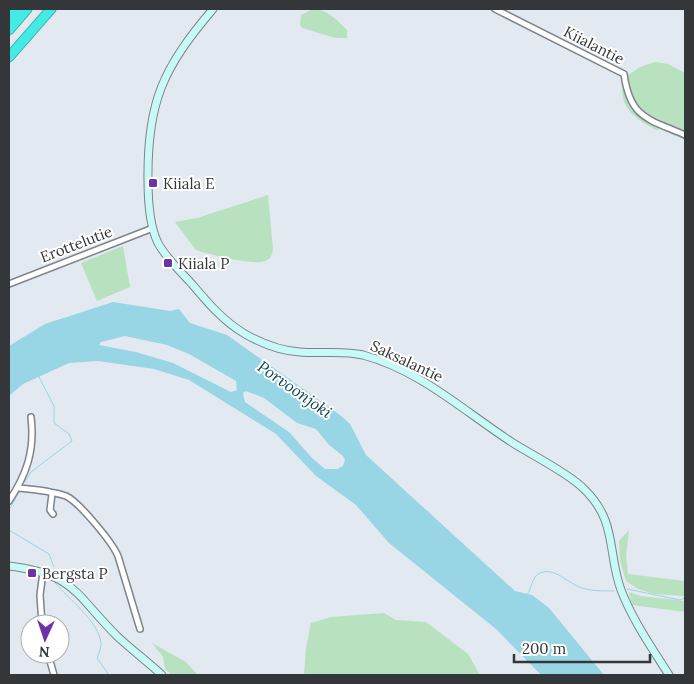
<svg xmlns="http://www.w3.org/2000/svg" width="694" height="684" font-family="Lora,serif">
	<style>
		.green { fill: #b8e1bf }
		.water { fill: #98d6e5; fill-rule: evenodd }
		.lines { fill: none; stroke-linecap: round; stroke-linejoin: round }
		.stream { stroke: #98d6e5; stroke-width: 1 }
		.street-casing { stroke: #7e848c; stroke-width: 8 }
		.secondary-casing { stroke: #7e848c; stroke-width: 9 }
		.highway-casing { stroke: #3eaca9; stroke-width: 11 }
		.street { stroke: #fff; stroke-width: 5 }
		.secondary { stroke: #c7f9f7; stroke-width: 7 }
		.highway { stroke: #44ebe5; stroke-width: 9 }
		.poi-dot { fill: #6d32a8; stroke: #fff; stroke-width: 2 }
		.labels { text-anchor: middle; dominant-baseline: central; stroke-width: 4; stroke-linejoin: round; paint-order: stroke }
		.street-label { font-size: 15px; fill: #34373a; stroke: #fff }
		.poi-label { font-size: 15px; fill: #34373a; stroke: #fff; text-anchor: start }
		.water-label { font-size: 16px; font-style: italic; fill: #0f4752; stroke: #fff }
	</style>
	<rect width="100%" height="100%" fill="#e2e9f1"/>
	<path class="green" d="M313,9C327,9 337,20 347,30V38H335L302,28L300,25L301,15Z
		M655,62L668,64L685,73V133L637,108L627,85V76L640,67Z
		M623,84C631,121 654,124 685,138V140L660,129L656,130C638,120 618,108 623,84Z
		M268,195L273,249C272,255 271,259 265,261C254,266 208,254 196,250L175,222L197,218Z
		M123,246L130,287L97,301L81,263Z
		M629,530L626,555L628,574L685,581V596L654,594L638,589L626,581L620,561L619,541Z
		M629,592L641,596L685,601V612L632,605Z
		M384,613L396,620L426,622L468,654L480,675H304L306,648L311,623L331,617Z
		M152,643L186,662L198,675H172L165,669L163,657Z"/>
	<path class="water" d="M113,302L170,311L179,309L190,323L227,335L340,415L350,424L366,455L515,591L532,595L549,608L604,675H541L496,629L389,543L356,505L316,476L276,434L189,380L154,369L98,361L69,363L23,384L9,396V346L45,324ZM125,336L167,345L189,354L236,381L237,390L231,392L173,363L136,352L99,345L101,342ZM246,391L264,398L297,423L316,429L329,445L343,456L345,460L343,466L337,469H325L312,458L289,432L245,402L243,393Z"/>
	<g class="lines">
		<path class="stream" d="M25,482L31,472L72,441L69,434L54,423V406L38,375
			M9,510L21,489
			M9,530L49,554L54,567
			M55,583C68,598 99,622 101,643C101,648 99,653 97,658L109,675
			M627,589L680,600L685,598
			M527,595C531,589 533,577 538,574C554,565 568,584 582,588C592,591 603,591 614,591"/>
		<defs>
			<path id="street" d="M495,9L624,74C630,119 649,119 685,135
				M9,284L153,228
				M19,488C31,489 54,492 66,496C79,502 112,542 118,556L140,629
				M52,494L50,510L53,514
				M9,501C27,474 35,450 31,417
				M42,624L40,595L43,572
				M48,654L54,675"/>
			<path id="secondary" d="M213,9C163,68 147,102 148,180C148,200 149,225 158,243C166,258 180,271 192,284C208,303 223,321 245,334C261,343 281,351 300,352C321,354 342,350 363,355C420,370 465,412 513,443C532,455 568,473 583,488C618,521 607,552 621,590C633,621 652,648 669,675
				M9,566C76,574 75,595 118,637C132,650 148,662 162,675"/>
			<path id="highway" d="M9,17L18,9
				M9,30L27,9
				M9,57L51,9"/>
		</defs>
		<use href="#street" class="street-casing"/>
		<use href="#secondary" class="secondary-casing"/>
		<use href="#highway" class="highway-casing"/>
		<use href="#street" class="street"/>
		<use href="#secondary" class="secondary"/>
		<use href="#highway" class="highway"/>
	</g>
	<g class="poi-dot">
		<rect x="148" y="178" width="10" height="10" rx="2.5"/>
		<rect x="163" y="258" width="10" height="10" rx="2.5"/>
		<rect x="27" y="568" width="10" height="10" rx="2.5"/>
	</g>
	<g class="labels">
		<g class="street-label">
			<text transform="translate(594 45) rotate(27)">Kiialantie</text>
			<text transform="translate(76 244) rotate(-21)">Erottelutie</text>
			<text transform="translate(407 361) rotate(25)">Saksalantie</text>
		</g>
		<g class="poi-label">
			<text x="163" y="183">Kiiala E</text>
			<text x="178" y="263">Kiiala P</text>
			<text x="42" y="573">Bergsta P</text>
		</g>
		<g class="water-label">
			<text transform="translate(295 389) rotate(35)">Porvoonjoki</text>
		</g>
	</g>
	<rect width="694" height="684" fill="none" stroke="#34373a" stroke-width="20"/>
	<g transform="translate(45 639) rotate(183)"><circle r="24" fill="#ffffff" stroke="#aeafb0"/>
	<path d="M0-4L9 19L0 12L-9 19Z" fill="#6d32a8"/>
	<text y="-8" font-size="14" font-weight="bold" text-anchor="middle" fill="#34373a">N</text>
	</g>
	<path d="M514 654v8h136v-8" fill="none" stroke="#34373a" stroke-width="2.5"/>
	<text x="522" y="654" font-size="15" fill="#34373a" stroke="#ffffff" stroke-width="4" paint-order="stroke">200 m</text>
</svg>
